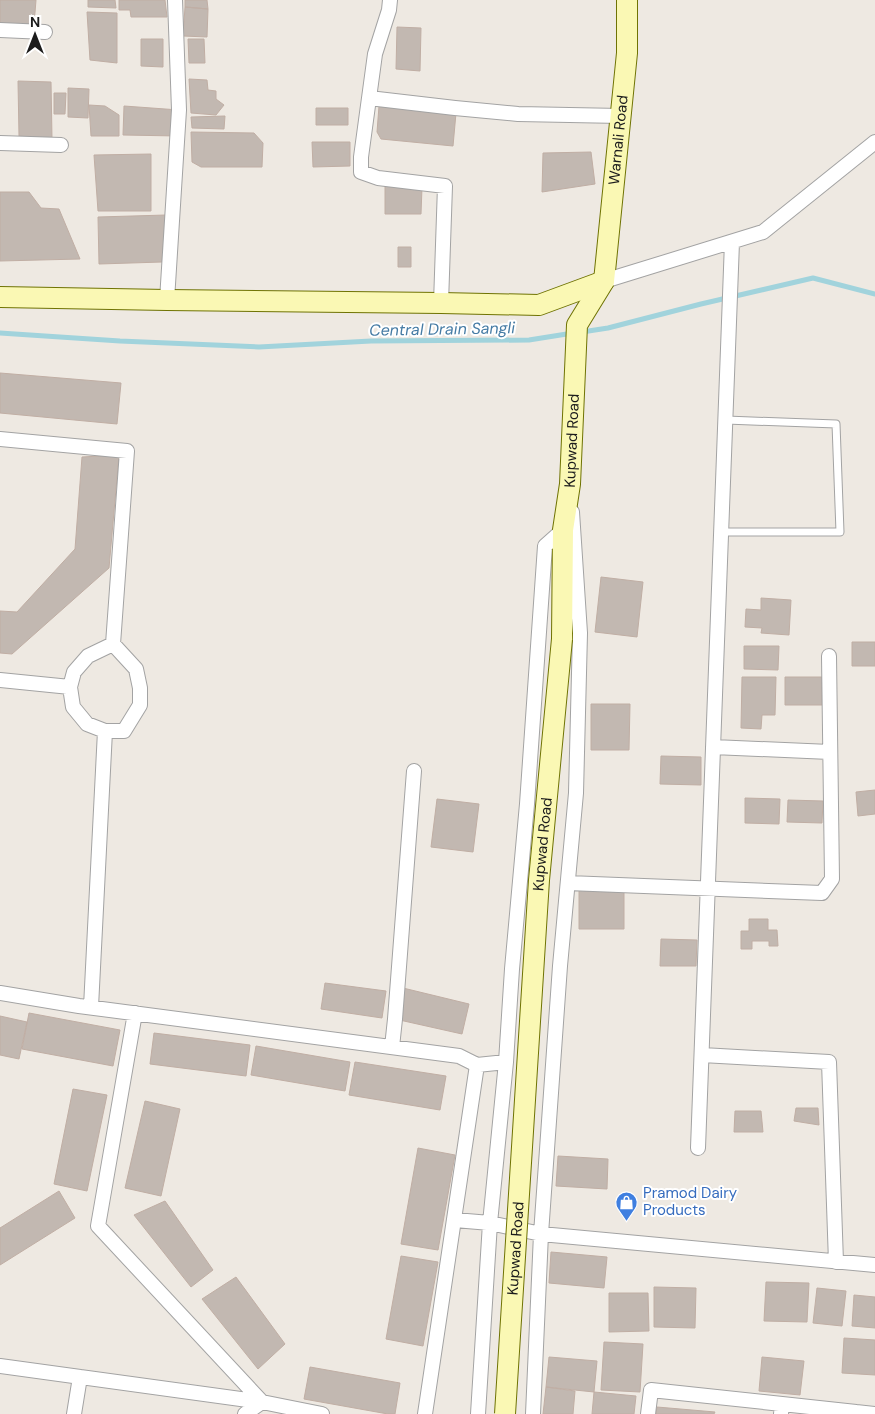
<svg xmlns="http://www.w3.org/2000/svg" width="875" height="1414" font-family="'DM Sans',sans-serif">
	<style>
		.lines { fill: none; stroke-linecap: round; stroke-linejoin: round }
		.stream { stroke: #a1d3dc; stroke-width: 5 }
		.building { fill: #c2b8b1; stroke: #c0aea4 }
		.lane-casing { stroke: #a3a3a3; stroke-width: 9 }
		.street-casing { stroke: #a3a3a3; stroke-width: 16 }
		.secondary-casing { stroke: #6f7303; stroke-width: 22 }
		.lane { stroke: #fff; stroke-width: 7 }
		.street { stroke: #fff; stroke-width: 14 }
		.secondary { stroke: #faf8b4; stroke-width: 20 }
		.secondary-bridge-casing { stroke: #6f7303; stroke-width: 22; stroke-linecap: butt }
		.secondary-bridge { stroke: #faf8b4; stroke-width: 20 }
		.labels { text-anchor: middle; dominant-baseline: central; stroke-width: 4; stroke-linejoin: round; paint-order: stroke }
		.street-label { font-size: 15px; fill: #1c1c1c; stroke: #fff }
		.shop-label { font-size: 15px; fill: #366cbe; stroke: #fff; text-anchor: start }
		.water-label { font-size: 16px; font-style: italic; fill: #457ba4; stroke: #fff }
	</style>
	<rect width="100%" height="100%" fill="#eee9e2"/>
	<g class="lines">
		<path class="stream" d="M582,332L608,328L701,304L813,278L875,294
			M0,333L120,341L259,347L371,341L529,340L573,333"/>
	</g>
	<path class="building" d="M0,0H36L34,25L0,23Z
		M88,0H115L116,8L88,7Z
		M119,0H165L167,17H131L130,10H119Z
		M185,0H207L208,9L185,7Z
		M185,7L208,9L207,37L183,36Z
		M87,12L117,13V63L90,60Z
		M397,27L421,28L420,71L396,69Z
		M141,39H163V67L141,66Z
		M188,39H204L205,63H189Z
		M189,79L207,80L208,90L216,91V99L224,105L216,115L191,113Z
		M18,81L51,82L52,139L19,136Z
		M68,88L89,89L88,118L68,117Z
		M54,93H66L65,114H54Z
		M89,105L105,106L119,115V136H91Z
		M124,106L179,110L178,136L123,135Z
		M379,106L456,113L453,146L381,139L377,132Z
		M316,108H348V125H316Z
		M225,116L224,129L192,128L191,117Z
		M191,132L254,133L263,143L262,167H201L192,162Z
		M312,142H350V166L313,167Z
		M591,152L595,184L542,192L543,153Z
		M151,154V211H98L94,155Z
		M385,183L422,187L421,214H385Z
		M0,192H29L41,208L59,209L80,259L0,261Z
		M166,215L162,262L99,264L98,217Z
		M398,247H411V267H398Z
		M0,373L121,383L117,424L0,413Z
		M119,455L109,568L12,654L0,653V611L17,612L75,549L82,457Z
		M601,577L643,582L637,637L595,632Z
		M761,598L791,600L789,635L761,633L762,628L745,627L746,609L761,610Z
		M852,642H875V666H852Z
		M744,646H779L778,670L744,669Z
		M742,677H776L775,715H762L761,729L741,728Z
		M785,677H822V705H785Z
		M591,704H630L629,750H591Z
		M661,756L701,757V785L660,784Z
		M875,790V814L858,816L856,792Z
		M745,798L780,799L779,824L745,823Z
		M437,799L479,804L473,852L431,847Z
		M788,800L823,801L822,823L787,822Z
		M579,888H624V929H579Z
		M749,919H768V930H777L778,946H769V941H752V949H741V931H749Z
		M661,939L697,940L696,966H660Z
		M325,983L386,991L382,1018L321,1009Z
		M403,988L469,1004L462,1034L395,1019Z
		M29,1013L120,1030L113,1066L22,1049Z
		M0,1016L27,1022L19,1059L0,1055Z
		M154,1033L250,1045L246,1076L150,1064Z
		M256,1046L350,1062L345,1091L251,1075Z
		M355,1062L446,1076L440,1110L349,1095Z
		M73,1089L107,1095L87,1191L54,1184Z
		M145,1101L180,1109L161,1196L125,1188Z
		M796,1108H818L819,1125L794,1121Z
		M735,1111H761L763,1132H734Z
		M418,1148L455,1155L438,1250L401,1244Z
		M558,1156L608,1159L607,1189L556,1186Z
		M59,1191L75,1218L0,1265V1228Z
		M165,1201L213,1270L191,1287L134,1215Z
		M551,1252L607,1257L604,1288L549,1283Z
		M401,1256L438,1262L423,1346L386,1339Z
		M236,1277L285,1344L258,1369L202,1299Z
		M766,1282L809,1283L807,1322L764,1321Z
		M654,1287L696,1288L695,1328L654,1327Z
		M817,1288L846,1291L842,1326L813,1323Z
		M609,1293H648L649,1331L609,1332Z
		M854,1295L875,1297V1328L852,1326Z
		M844,1338L875,1340V1375L842,1373Z
		M604,1342L643,1344L640,1392L601,1390Z
		M549,1357L597,1361L594,1392L546,1387Z
		M762,1357L804,1361L800,1395L759,1391Z
		M310,1367L400,1383L395,1414H388L304,1399Z
		M546,1387L575,1391L573,1414H543Z
		M594,1392L636,1396L634,1414H592Z
		M657,1407L715,1412L714,1414H656Z"/>
	<g class="lines">
		<defs>
			<path id="lane" d="M721,532H840L836,424L726,420"/>
			<path id="street" d="M390,0L389,10L375,54L361,157V172L378,178L445,186L441,303
				M0,30L45,32
				M369,98L455,108L518,114L621,116
				M0,143L61,145
				M604,281L763,232L875,142
				M167,300L179,110L175,0
				M0,439L127,451L113,644L136,669L140,688V705L124,731H105L87,724L73,707L70,687L0,680
				M70,687L74,672L88,656L113,644
				M713,747L830,752
				M568,883L822,893L832,879L829,656
				M0,993L79,1006L459,1056L477,1065L425,1414
				M91,1007L105,731
				M135,1013L98,1226L262,1402L245,1414
				M392,1047L395,1019L414,771
				M702,1055L829,1062L836,1262
				M477,1065L506,1062
				M698,1148L732,242
				M455,1220L490,1223L541,1234L875,1265
				M0,1366L262,1402L322,1414
				M74,1414L80,1377
				M478,1414L490,1223L506,1062L512,969L527,804L545,546L563,530
				M533,1414L541,1234L560,966L576,793L580,633L572,512
				M648,1414L651,1390L782,1404
				M781,1414L782,1404L856,1412
				M856,1414V1412L875,1414"/>
			<g id="secondary">
				<path d="M0,297L167,300L441,303L539,305L604,281"/>
				<path id="s1" d="M562,639L563,530L570,484L577,325L604,281L627,53V0"/>
			</g>
		</defs>
		<use href="#lane" class="lane-casing"/>
		<use href="#street" class="street-casing"/>
		<use href="#secondary" class="secondary-casing"/>
		<use href="#lane" class="lane"/>
		<use href="#street" class="street"/>
		<use href="#secondary" class="secondary"/>
		<defs>
			<g id="secondary-bridge">
				<path id="s2" d="M505,1414L539,880L562,639"/>
			</g>
		</defs>
		<use href="#secondary-bridge" class="secondary-bridge-casing"/>
		<use href="#secondary-bridge" class="secondary-bridge"/>
	</g>
	<defs>
		<symbol id="shop-pin" viewBox="-11 -11 22 30"><path d="M0 17L-7.5 6A9.5 9.5 0 1 1 7.5 6Z" fill="#3f7fe0" stroke="#fff"/><path d="M-5-2.5h2.3a2.7 3.5 0 0 1 5.4 0H5L5.5 6h-11ZM-1.5-2.5h3a1.5 2.3 0 0 0-3 0Z" fill="#fff"/></symbol>
	</defs>
	<g fill-rule="evenodd">
		<use href="#shop-pin" x="614" y="1190" width="25" height="34"/>
	</g>
	<g class="labels">
		<g class="street-label">
			<text stroke="none"><textPath href="#s1" startOffset="508">Warnali Road</textPath></text>
			<text stroke="none"><textPath href="#s1" startOffset="199">Kupwad Road</textPath></text>
			<text stroke="none"><textPath href="#s2" startOffset="571">Kupwad Road</textPath></text>
			<text stroke="none"><textPath href="#s2" startOffset="166">Kupwad Road</textPath></text>
		</g>
		<g class="shop-label">
			<text x="643" y="1193">Pramod Dairy<tspan x="643" dy="17">Products</tspan></text>
		</g>
		<g class="water-label">
			<text transform="translate(442 329) rotate(-1)">Central Drain Sangli</text>
		</g>
	</g>
	<g transform="translate(35 35)" stroke="#ffffff" stroke-width="4" paint-order="stroke">
	<path d="M0-4L9 19L0 12L-9 19Z" fill="#1c1c1c"/>
	<text y="-8" font-size="14" font-weight="bold" text-anchor="middle" fill="#1c1c1c">N</text>
	</g>
</svg>
